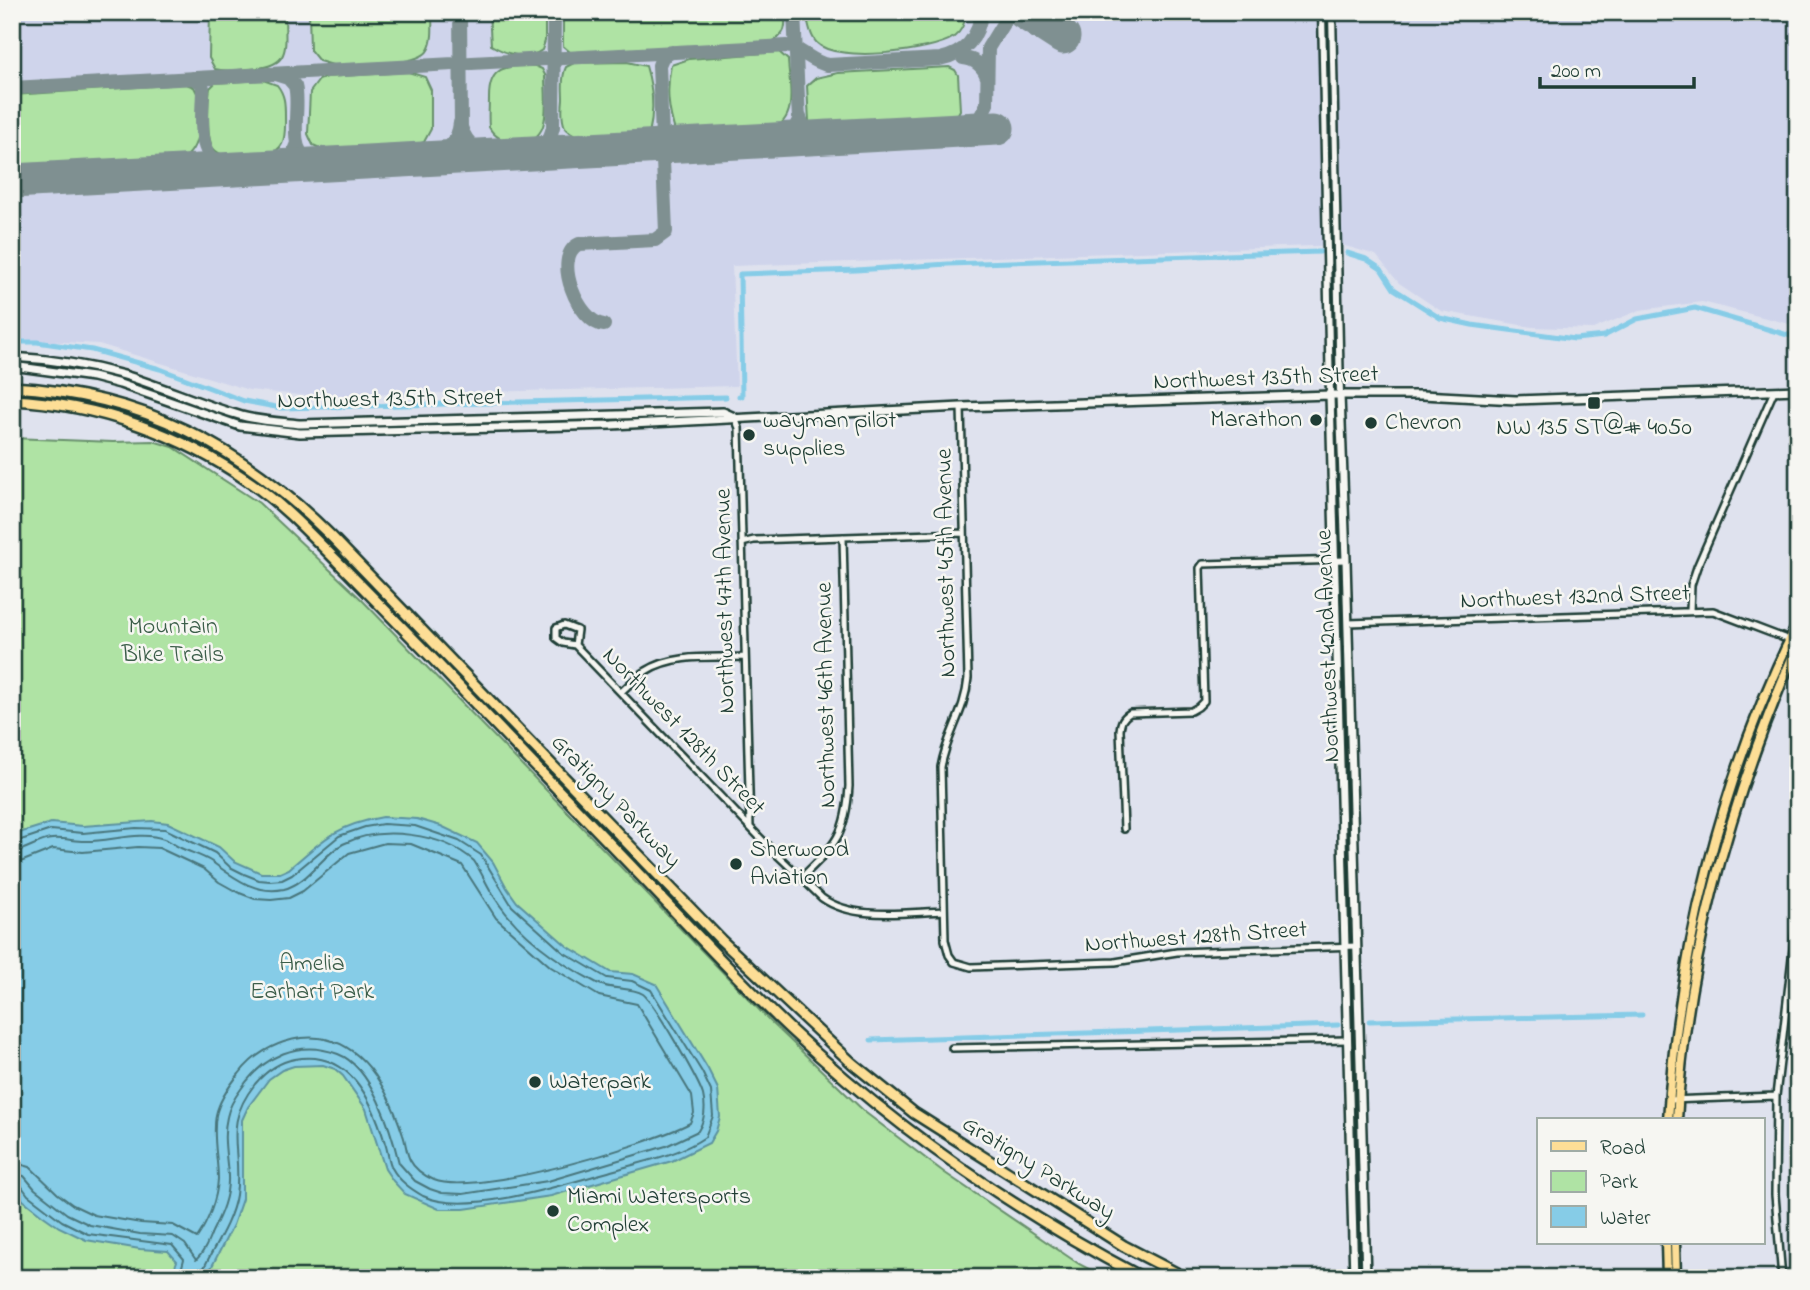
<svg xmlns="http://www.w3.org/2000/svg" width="1810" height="1290" font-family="'Indie Flower',sans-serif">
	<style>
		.built { fill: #cfd4eb }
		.green { fill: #afe3a4; stroke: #67906c; stroke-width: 2 }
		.water { fill: #86cce7; stroke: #5d939f; stroke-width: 2 }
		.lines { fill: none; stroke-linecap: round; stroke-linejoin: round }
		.shore { stroke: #48767c; stroke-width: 2 }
		.canal { stroke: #86cce7; stroke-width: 5 }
		.taxiway { stroke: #7f9091; stroke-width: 14 }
		.runway { stroke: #7f9091; stroke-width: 35 }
		.minor-casing { stroke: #1f3d34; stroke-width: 10 }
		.tertiary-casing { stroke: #1f3d34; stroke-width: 11 }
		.secondary-casing { stroke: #1f3d34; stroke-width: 12 }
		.primary-casing { stroke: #1f3d34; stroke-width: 13 }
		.motorway-casing { stroke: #1f3d34; stroke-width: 14 }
		.minor { stroke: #f6f6f2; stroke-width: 5 }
		.tertiary { stroke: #f6f6f2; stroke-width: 6 }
		.secondary { stroke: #f6f6f2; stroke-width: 7 }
		.primary { stroke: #fdde96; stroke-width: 8 }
		.motorway { stroke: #fdde96; stroke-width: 9 }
		.poi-dot { fill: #1f3d34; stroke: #f6f6f2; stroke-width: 2.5 }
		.labels { text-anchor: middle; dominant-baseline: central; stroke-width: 5; stroke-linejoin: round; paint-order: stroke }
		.street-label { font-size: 24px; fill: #1f3d34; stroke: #f6f6f2 }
		.poi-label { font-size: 24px; fill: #1f3d34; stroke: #f6f6f2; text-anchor: start }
		.park-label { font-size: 24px; fill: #3c5e4a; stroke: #f6f6f2 }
	</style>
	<rect width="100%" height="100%" fill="#dfe2ee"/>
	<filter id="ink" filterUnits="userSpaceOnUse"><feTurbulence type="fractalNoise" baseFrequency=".0143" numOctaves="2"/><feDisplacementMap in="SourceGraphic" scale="14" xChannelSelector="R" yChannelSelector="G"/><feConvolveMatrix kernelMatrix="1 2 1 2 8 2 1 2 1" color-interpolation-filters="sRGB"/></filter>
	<g filter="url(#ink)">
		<path class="built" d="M12,12H1798V326L1702,302L1640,310L1593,329L1532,327L1441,311L1399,283L1376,255L1342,245L732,266L737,386L309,396L249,390L99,344L12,339Z"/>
		<path class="green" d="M210,12H285C285,49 293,67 248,69C237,70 225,72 215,69L209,58Z
			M309,12H432C432,24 434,40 428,50C419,67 352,64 333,65L319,61L310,50Z
			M489,12H545V41L542,50C527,61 506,54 491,45Z
			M563,12H785C786,26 786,36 771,42L576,52H570L563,46Z
			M806,12H966V14C965,23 962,31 954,37C932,52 836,63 817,43C810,36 808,22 806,12Z
			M779,52L788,60C789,83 799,119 772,129L676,134C668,110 666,90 671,65L689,59Z
			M627,62L646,66C653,89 655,110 649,134C632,139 575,144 565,127C561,119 562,108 563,99C563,89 561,77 566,67L574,63Z
			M535,66L542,69L545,75C545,91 548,112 543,126C535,150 499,147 489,127C488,117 489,108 489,98C489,65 507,66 535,66Z
			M949,67L955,70L958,75L960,110L955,119L818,126L809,121L807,86L816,78L838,73Z
			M408,72L425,77L431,90V129L424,142L408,148L329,152L313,145L308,134L310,92L319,80L327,77Z
			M263,80L277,85C285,95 285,104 285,116C285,125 286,136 282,144C274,161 224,163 213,148C206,137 208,101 210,88L215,83Z
			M186,84L194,87L197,93C199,115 204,148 181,160L31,168L22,166L12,157V95Z
			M12,438L113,442L153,441L173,447L259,503L361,599L770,1021L866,1113L945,1173L1079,1264L1106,1278H12Z"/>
		<path class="water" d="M383,817L417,819L441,826L477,843L493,862L507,888L517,902L567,946L610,972L633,974L656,984L708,1069L718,1089L720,1117L716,1131L709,1143L672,1161L551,1196L464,1209H439L405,1194L393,1181L385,1169L366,1109L343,1076L335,1069L323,1065L294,1066L282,1070L269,1079L248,1107L242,1120V1199L233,1225L206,1278H171L177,1261L168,1251L140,1249L86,1240L59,1227L42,1215L23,1200L12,1185V1079L15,1052L12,1021V838L19,833L51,823L83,826L152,821L168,823L219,847L234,861L261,873H280L289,869C323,839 337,825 383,817Z"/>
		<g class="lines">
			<path class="shore" d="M12,843L51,830L83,833L136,828L165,829L215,853L230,867L244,874L259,880L270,881L282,880L292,875L339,836L365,827L383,824L415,826L459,841L481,855L512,906L563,952L607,978L632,981L651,990L702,1072L711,1091L713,1116L705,1137C679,1155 645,1161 615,1170C569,1183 467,1217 423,1196C411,1189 399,1181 392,1168C388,1160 388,1151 385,1143C372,1099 349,1049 295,1059C278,1062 266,1071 255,1084C221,1127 243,1149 236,1195C233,1215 221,1236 211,1254C207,1262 202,1269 201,1278
				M12,852C26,851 38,840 52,839C63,838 74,841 84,841C109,842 140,830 164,839C170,841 176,846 183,849C192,853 203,856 212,862C233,877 255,895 284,889C308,883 322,855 343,844C380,825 443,833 474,861C482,873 487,886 495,898C518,934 559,963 597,983C612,991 630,986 643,994C653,1001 699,1081 703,1095C706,1108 705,1120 698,1131L666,1146L548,1181L463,1194L442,1193L430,1189L415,1181L399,1163C391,1130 372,1067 338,1054C299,1039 263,1056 241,1089C235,1097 229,1107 227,1117C222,1137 227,1157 228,1176C229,1196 221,1214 212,1232C208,1242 204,1253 196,1260L185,1244L173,1236L140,1234L90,1225L67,1214L35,1189L24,1176L12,1173
				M12,862L23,861L53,849L83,852L138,847L159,848L204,869L219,882L237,892L255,899L271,900L289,898L303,891L349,853L385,843L411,844L462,865L496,918L551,967L599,996L637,1004L692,1096L694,1113L690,1123C648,1145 476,1197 434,1180C425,1176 415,1170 410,1160C406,1152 406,1143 403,1135C388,1088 359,1031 301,1038C275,1042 255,1053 239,1074C230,1085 219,1101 216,1115C212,1137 218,1158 218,1179C217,1199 208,1222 197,1238L173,1225L141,1223L94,1215L73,1205L58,1194L30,1167L12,1162
				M12,1182L20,1184L28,1195L62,1221L88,1234L172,1245L184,1259L179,1278"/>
			<path class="canal" d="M1347,253L1366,259L1381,269L1394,289L1440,318L1472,325L1575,339L1604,336L1637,319L1695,308L1798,338
				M12,342H37L92,350L160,369L244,401L281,408L726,397
				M739,396H742L740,274L856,270L948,264L1320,252
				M1369,1021L1642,1015
				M871,1040L1338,1025"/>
			<path class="taxiway" d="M460,12L461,127C467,146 480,153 500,155
				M1038,21L1057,12
				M963,58C975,59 983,66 987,77
				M275,74L288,78L295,86C302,111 282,158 319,164
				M193,78L201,82L203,88C203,116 194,157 227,169
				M12,88L786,46C802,48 811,62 828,65L940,59C964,54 979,38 981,12
				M799,115L805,130L820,138
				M974,129L987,104L988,48L1010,12
				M782,140L793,132L799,120L794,12
				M530,153C544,150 550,140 553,127L554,12
				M427,159C446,154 458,143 460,123
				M273,167L291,158L297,143
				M604,325C579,323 551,257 579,244L655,240L666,232L659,65L663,56L672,52"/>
			<path class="runway" d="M1024,12L1063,37
				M12,181L997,128"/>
			<defs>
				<path id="minor" d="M961,407L968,678C965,713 947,733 941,767L945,940L949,955L954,962L971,967L1115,962L1177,952L1357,946
					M735,418L739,428L750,827
					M742,543L754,540L964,533
					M1690,611L1691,585L1697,567L1774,391
					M1348,623L1713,611L1792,641
					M575,645L577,630L564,625L556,628V638L563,643L575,645L769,847L822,898C854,921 906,912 944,911
					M621,692C629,685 637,676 646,671C674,653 714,658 745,657
					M1124,829L1120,730C1121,722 1122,718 1130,713L1191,711L1198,707L1204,701L1200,568L1203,564L1346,560
					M801,878C836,844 846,835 849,786L843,537
					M952,1048L1347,1040
					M1669,1100L1776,1096
					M1782,1278L1775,1195L1776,1096L1798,906"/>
				<path id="tertiary" d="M1322,12L1330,395
					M1332,12L1340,395"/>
				<path id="secondary" d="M12,357C50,359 88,365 124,375C164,387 202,405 242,416C261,421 281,422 301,424L723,412L734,417
					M12,366L93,377L120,384L240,426L300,433L612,425L961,407L1330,395H1422L1516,400L1798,390
					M1330,395L1354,1278
					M1340,395L1346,560L1366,1278"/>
				<path id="primary" d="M1668,1120C1678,953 1722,774 1798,623
					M1677,1120C1686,954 1732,795 1798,644
					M1666,1243L1667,1278
					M1675,1243L1676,1278"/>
				<path id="motorway" d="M12,387C142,394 241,446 332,537L721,940L852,1063L914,1113L1124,1246L1186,1278
					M12,400C98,404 181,434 251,483C283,505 310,534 338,562C370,595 403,628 435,661C502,732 570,802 638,873C688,925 738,980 791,1030C896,1129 1015,1211 1143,1278"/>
			</defs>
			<use href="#minor" class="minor-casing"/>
			<use href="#tertiary" class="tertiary-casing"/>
			<use href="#secondary" class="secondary-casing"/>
			<use href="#primary" class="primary-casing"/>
			<use href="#motorway" class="motorway-casing"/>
			<use href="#minor" class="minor"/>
			<use href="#tertiary" class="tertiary"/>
			<use href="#secondary" class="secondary"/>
			<use href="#primary" class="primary"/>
			<use href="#motorway" class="motorway"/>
		</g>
	</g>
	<g class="poi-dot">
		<rect x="1587" y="396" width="14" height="14" rx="3.5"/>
		<circle cx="1316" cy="420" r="7"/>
		<circle cx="1371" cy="423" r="7"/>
		<circle cx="749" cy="435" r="7"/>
		<circle cx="736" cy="864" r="7"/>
		<circle cx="535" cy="1082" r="7"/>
		<circle cx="553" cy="1211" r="7"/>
	</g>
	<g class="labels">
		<g class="street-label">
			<text transform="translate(1266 379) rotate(-2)">Northwest 135th Street</text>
			<text transform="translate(390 400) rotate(-1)">Northwest 135th Street</text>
			<text transform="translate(947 563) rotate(-91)">Northwest 45th Avenue</text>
			<text transform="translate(1575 598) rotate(-2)">Northwest 132nd Street</text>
			<text transform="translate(726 601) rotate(-91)">Northwest 47th Avenue</text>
			<text transform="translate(1329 646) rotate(-92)">Northwest 42nd Avenue</text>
			<text transform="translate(827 695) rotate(-91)">Northwest 46th Avenue</text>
			<text transform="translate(683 732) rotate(46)">Northwest 128th Street</text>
			<text transform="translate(615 802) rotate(46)">Gratigny Parkway</text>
			<text transform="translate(1196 938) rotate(-4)">Northwest 128th Street</text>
			<text transform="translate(1038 1169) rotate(32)">Gratigny Parkway</text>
		</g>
		<g class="poi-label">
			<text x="1302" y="420" text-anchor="end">Marathon</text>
			<text x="763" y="421">wayman pilot<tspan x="763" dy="28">supplies</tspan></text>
			<text x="1385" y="423">Chevron</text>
			<text x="1594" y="428" text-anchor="middle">NW 135 ST@# 4050</text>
			<text x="750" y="850">Sherwood<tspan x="750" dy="28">Aviation</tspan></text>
			<text x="549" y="1082">Waterpark</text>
			<text x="567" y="1197">Miami Watersports<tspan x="567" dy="28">Complex</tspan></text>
		</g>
		<g class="park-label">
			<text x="173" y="627">Mountain<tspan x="173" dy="28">Bike Trails</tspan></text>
			<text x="312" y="964">Amelia<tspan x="312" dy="28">Earhart Park</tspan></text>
		</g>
	</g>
	<rect width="1810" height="1290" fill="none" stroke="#f6f6f2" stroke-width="42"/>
	<rect x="21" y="21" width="1768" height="1248" fill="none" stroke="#1f3d34" stroke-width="2.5" filter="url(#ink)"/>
	<rect x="1537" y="1118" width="228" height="126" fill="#f6f6f2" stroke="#a0aca6" stroke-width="2"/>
	<rect x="1551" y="1141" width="35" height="10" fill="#fdde96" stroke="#a0aca6" stroke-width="2"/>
	<text x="1600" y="1154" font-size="21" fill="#1f3d34">Road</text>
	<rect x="1551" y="1171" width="35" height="21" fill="#afe3a4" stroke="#a0aca6" stroke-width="2"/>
	<text x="1600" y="1188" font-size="21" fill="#1f3d34">Park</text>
	<rect x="1551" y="1206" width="35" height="21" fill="#86cce7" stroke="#a0aca6" stroke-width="2"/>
	<text x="1600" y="1224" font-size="21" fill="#1f3d34">Water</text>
	<path d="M1540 77v10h154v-10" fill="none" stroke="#1f3d34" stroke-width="3.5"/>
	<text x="1551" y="77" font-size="21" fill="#1f3d34" stroke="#f6f6f2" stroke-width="5" paint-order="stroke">200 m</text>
</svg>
